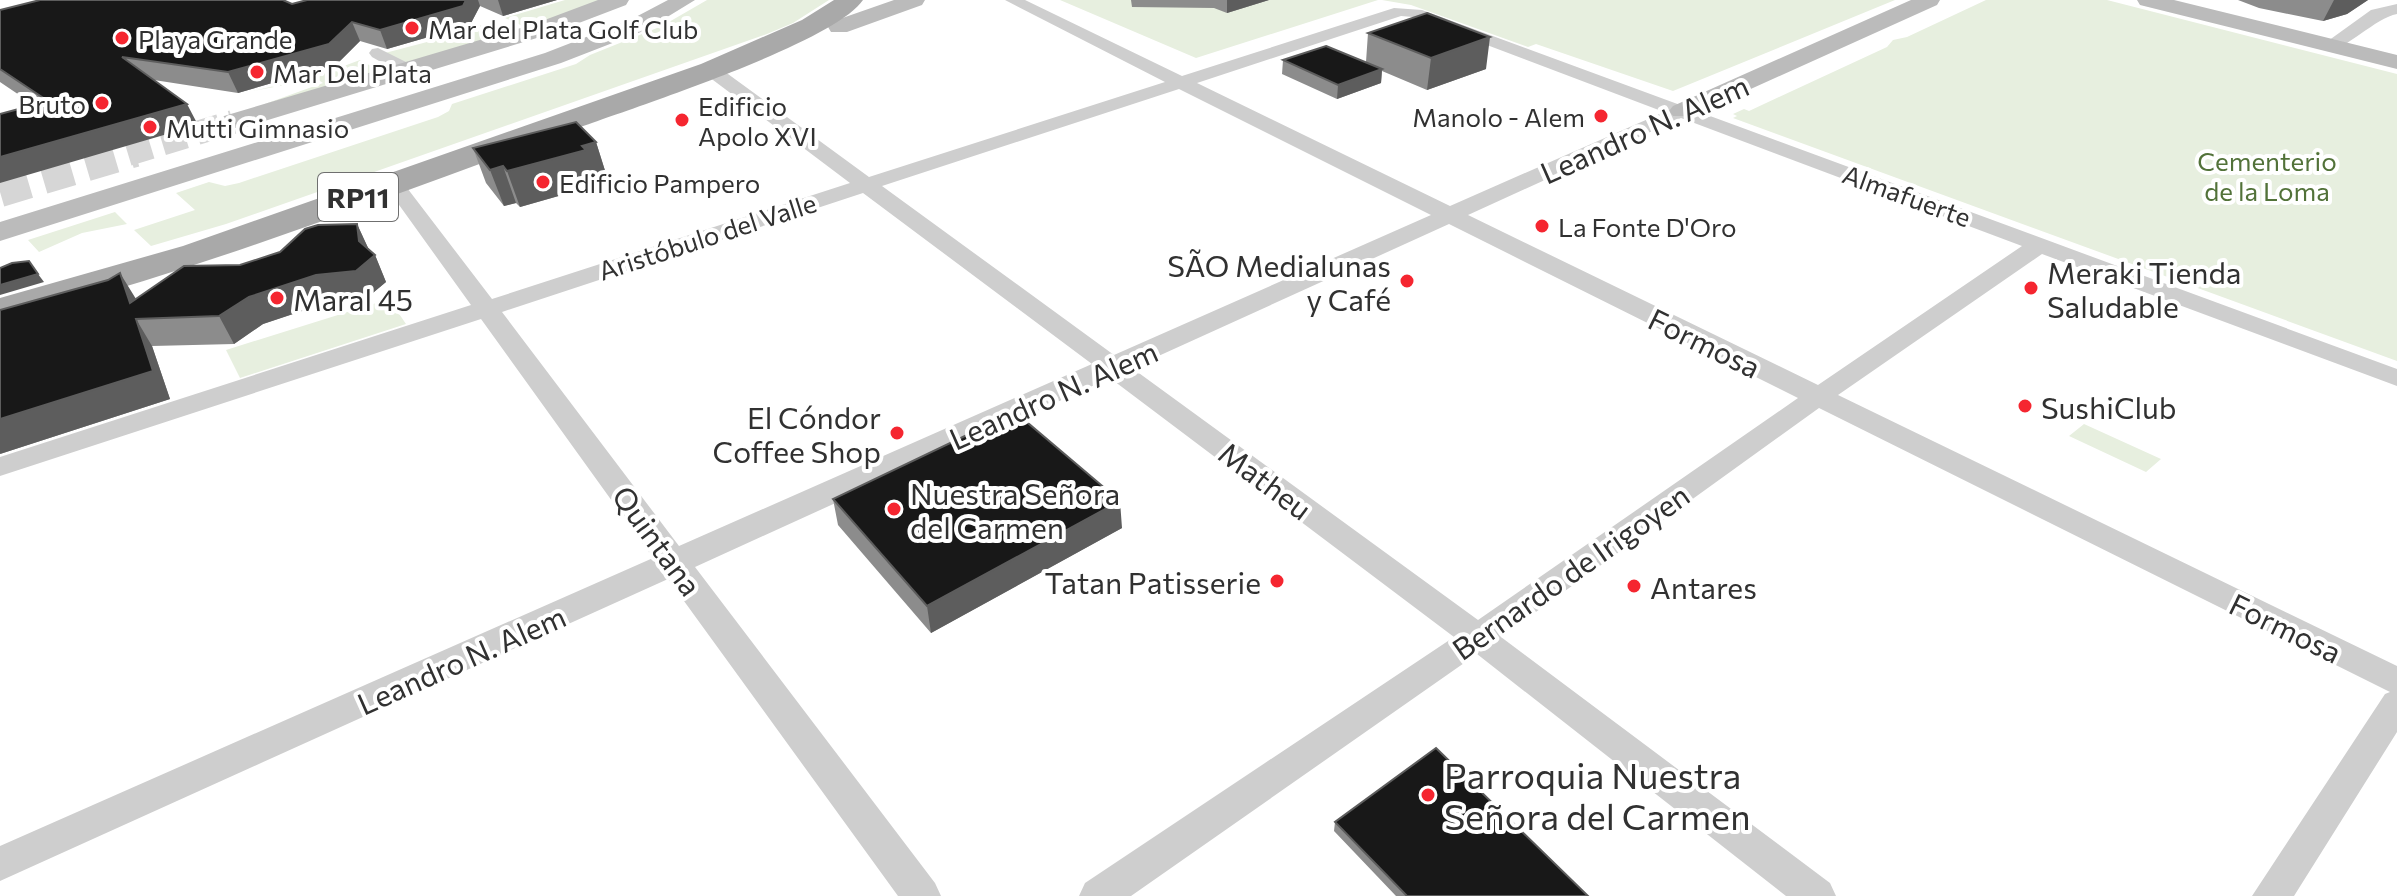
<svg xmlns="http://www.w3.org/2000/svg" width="2397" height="896" font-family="Commissioner,sans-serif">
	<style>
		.green { fill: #e7efdf }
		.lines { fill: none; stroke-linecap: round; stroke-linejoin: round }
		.secondary-tunnel-far1 { stroke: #d6d6d6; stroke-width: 24; stroke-dasharray: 24 12; stroke-linecap: butt }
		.secondary-tunnel { stroke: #d6d6d6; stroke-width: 30; stroke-dasharray: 30 15; stroke-linecap: butt }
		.street { fill: #cecece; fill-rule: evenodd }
		.secondary { fill: #bbb; fill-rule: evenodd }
		.primary { fill: #a9a9a9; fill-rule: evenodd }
		.wall { fill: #8c8c8c }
		.shaded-wall { fill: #5d5d5d }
		.building { fill: #181818; stroke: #5d5d5d; stroke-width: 2 }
		.poi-dot { fill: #f52630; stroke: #fff; stroke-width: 3 }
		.labels { text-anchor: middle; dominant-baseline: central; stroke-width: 8; stroke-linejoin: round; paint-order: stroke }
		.far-poi-label { font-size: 26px; fill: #313131; stroke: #fff; text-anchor: start }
		.far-park-label { font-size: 26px; fill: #527239; stroke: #fff }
		.far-street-label { font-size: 26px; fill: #313131; stroke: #fff }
		.shield { fill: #fff; stroke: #6f6f6f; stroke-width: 2 }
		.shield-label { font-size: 28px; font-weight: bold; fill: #313131 }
		.street-label { font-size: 30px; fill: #313131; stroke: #fff }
		.poi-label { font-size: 30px; fill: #313131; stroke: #fff; text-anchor: start }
		.near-poi-label { font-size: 36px; fill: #313131; stroke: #fff; text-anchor: start }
	</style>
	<rect width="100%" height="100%" fill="#fff"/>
	<path class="green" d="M565,0H600L527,28L505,18Z
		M707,0H829L793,23L767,34L226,224L151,246L134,230L195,210L176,193L209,182L225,186L239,183L438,117L449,111L452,104L576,64L590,55L662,26Z
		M1060,0H1378L1196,58Z
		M1382,0H1895L1673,91L1536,44L1528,47L1411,5Z
		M1986,0H2107L2397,74V361L1733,118L1737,116L1733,114L1744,109L1749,111L1887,47L1893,40L1907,37Z
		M491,22L513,32L406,64L385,53L446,37Z
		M360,60L380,71L262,105L323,83L317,79L253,91L317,76Z
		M115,212L127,224L82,233L39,252L28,240Z
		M389,299L406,324L240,378L226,350Z
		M2084,424L2161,459L2146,472L2069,436Z"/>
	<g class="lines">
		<path class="secondary-tunnel-far1" d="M128,154L233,122"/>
		<path class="secondary-tunnel" d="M0,192L135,152"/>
		<path class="street" d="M1005,0H1025L1182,76L1394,8L1422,10L2397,369V386L2042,254L1838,395L2397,666V732L2294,896H2252L2385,694L2390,692L1819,408L1501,637L1830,883L1836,896H1786L1477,654L1131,896H1079L1085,883L1454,637L1110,378L695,567L935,883L941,896H898L668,579L0,881V846L653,558L481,319L0,476V457L471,305L384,184L387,180H401L492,299L850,183L705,74L702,70L705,66H717L869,177L1165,82ZM1401,16L1413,17L1664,112L1450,206L1197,83ZM1179,89L1431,215L1114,355L882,186ZM1681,118L2022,246L1818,385L1468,215ZM863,193L1092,364L679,546L502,312ZM1449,224L1798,398L1478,620L1132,368Z
			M2397,4V14C2374,18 2343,54 2324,50L2321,46L2371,10Z
			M378,48L414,66L417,70L414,74H402L372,57L369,53L372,49Z"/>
		<path class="secondary" d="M598,0H629L626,5L550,34L242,128H224L220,122L224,116L534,24Z
			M668,0H695L646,30L561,63L0,241V222L545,53L630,20Z
			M894,0H925L922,5L847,32H831L828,27L831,22Z
			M1911,0H1940L1937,5L1691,116H1673L1669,111L1673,106Z
			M2137,0H2174L2397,55V69L2140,5Z"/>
		<path class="primary" d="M834,0H863C834,43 635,107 578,128C387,197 198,272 0,321V298L183,246L701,64L802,20Z"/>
	</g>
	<path class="wall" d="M307,0H557L503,16L480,6L470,25L387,49L360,41L337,64L238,93L154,80L198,125L34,105L0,82V10L292,4Z
		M1131,0H1269L1227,13L1214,8L1132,7Z
		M2238,0H2368L2347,14L2323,21L2259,8Z
		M1368,33L1486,69L1427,90L1382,71L1381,83L1337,99L1282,74L1283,60L1366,62Z
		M596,142L607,177L595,180L597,185L520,207L516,203L504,206L486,183L473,148Z
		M357,224L369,250L375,255L386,282L368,297L329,302L263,324L234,344L152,346L170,399L0,454L136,299L280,252Z
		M833,499L1122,528L931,633L838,525Z
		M1335,822L1588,896H1396L1334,831Z"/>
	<path class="shaded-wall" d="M466,0H478L480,6L470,25L387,49L380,30Z
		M498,0H557L503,16Z
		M1227,0H1269L1227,13Z
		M2334,0H2368L2347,14L2323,21Z
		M352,22L360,41L337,64L238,93L228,72Z
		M1490,37L1486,69L1427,90L1431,58Z
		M1382,69L1381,83L1337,99L1338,85Z
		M187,104L198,125L0,183V157Z
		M596,142L607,177L595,180L597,185L520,207L507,171Z
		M503,166L516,203L504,206L490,170Z
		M357,224L369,250L375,255L386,282L368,297L329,302L263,324L234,344L219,316L249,297Z
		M120,273L136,299L130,303Z
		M38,274L44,282L0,295V285Z
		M136,319L152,346L170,399L0,454V419Z
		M1120,501L1122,528L931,633L927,606Z"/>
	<path class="building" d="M40,0H283L292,4L307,0H466L463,6L380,30L352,22L329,44L228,72L122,57L187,104L0,157V114L48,101L0,69V10Z
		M1427,13L1490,37L1431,58L1368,33Z
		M1326,46L1382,69L1338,85L1283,60Z
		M576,122L596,142L582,146L586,150L507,171L503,166L490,170L473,148Z
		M357,224L359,241L375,255L356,271L316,275L249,297L219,316L136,319L153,371L0,419V310L108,280L120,273L130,303L184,266L240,265L280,252L305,229L318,225Z
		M29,261L38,274L0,285V268L12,263Z
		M1015,412L1120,501L927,606L833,499Z
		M1436,748L1588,896H1407L1335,822Z"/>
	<g class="poi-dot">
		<circle cx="412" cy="28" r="8"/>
		<circle cx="122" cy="38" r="8"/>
		<circle cx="257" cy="72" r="8"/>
		<circle cx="102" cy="103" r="8"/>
		<circle cx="1601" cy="116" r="8"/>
		<circle cx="682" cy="120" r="8"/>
		<circle cx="150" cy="127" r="8"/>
		<circle cx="543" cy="182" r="8"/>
		<circle cx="1542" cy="226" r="8"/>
		<circle cx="1407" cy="281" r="8"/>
		<circle cx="2031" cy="288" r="8"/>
		<circle cx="277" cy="298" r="8"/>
		<circle cx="2025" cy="406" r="8"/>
		<circle cx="897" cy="433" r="8"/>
		<circle cx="894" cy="509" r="8"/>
		<circle cx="1277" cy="581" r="8"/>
		<circle cx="1634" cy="586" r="8"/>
		<circle cx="1428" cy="795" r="8"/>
	</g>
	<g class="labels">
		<g class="far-poi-label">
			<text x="428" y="28">Mar del Plata Golf Club</text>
			<text x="138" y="38">Playa Grande</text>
			<text x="273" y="72">Mar Del Plata</text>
			<text x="86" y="103" text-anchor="end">Bruto</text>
			<text x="698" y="105">Edificio<tspan x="698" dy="30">Apolo XVI</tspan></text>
			<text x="1585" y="116" text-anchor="end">Manolo - Alem</text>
			<text x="166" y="127">Mutti Gimnasio</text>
			<text x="559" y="182">Edificio Pampero</text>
			<text x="1558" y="226">La Fonte D'Oro</text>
		</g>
		<g class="far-park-label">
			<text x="2267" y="160">Cementerio<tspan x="2267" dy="30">de la Loma</tspan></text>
		</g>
		<g class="far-street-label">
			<text transform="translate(1907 195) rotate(20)">Almafuerte</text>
			<text transform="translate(707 236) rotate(-18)">Aristóbulo del Valle</text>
		</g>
		<rect class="shield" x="318" y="173" width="80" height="48" rx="6"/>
		<g class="shield-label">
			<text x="358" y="197">RP11</text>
		</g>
		<g class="street-label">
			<text transform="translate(1644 128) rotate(-24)">Leandro N. Alem</text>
			<text transform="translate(1705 342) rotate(26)">Formosa</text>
			<text transform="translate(1053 394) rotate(-24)">Leandro N. Alem</text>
			<text transform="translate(1266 480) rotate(37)">Matheu</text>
			<text transform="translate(658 540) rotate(54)">Quintana</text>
			<text transform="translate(1570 571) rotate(-35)">Bernardo de Irigoyen</text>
			<text transform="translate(2286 627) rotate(26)">Formosa</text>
			<text transform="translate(461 659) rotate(-24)">Leandro N. Alem</text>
		</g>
		<g class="poi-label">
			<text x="1391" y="264" text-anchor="end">SÃO Medialunas<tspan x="1391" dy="34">y Café</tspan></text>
			<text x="2047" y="271">Meraki Tienda<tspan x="2047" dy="34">Saludable</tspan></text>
			<text x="293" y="298">Maral 45</text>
			<text x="2041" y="406">SushiClub</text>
			<text x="881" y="416" text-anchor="end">El Cóndor<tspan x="881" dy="34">Coffee Shop</tspan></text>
			<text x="910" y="492">Nuestra Señora<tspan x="910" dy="34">del Carmen</tspan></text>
			<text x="1261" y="581" text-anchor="end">Tatan Patisserie</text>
			<text x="1650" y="586">Antares</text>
		</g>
		<g class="near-poi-label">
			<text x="1444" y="774">Parroquia Nuestra<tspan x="1444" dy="41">Señora del Carmen</tspan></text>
		</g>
	</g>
</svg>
